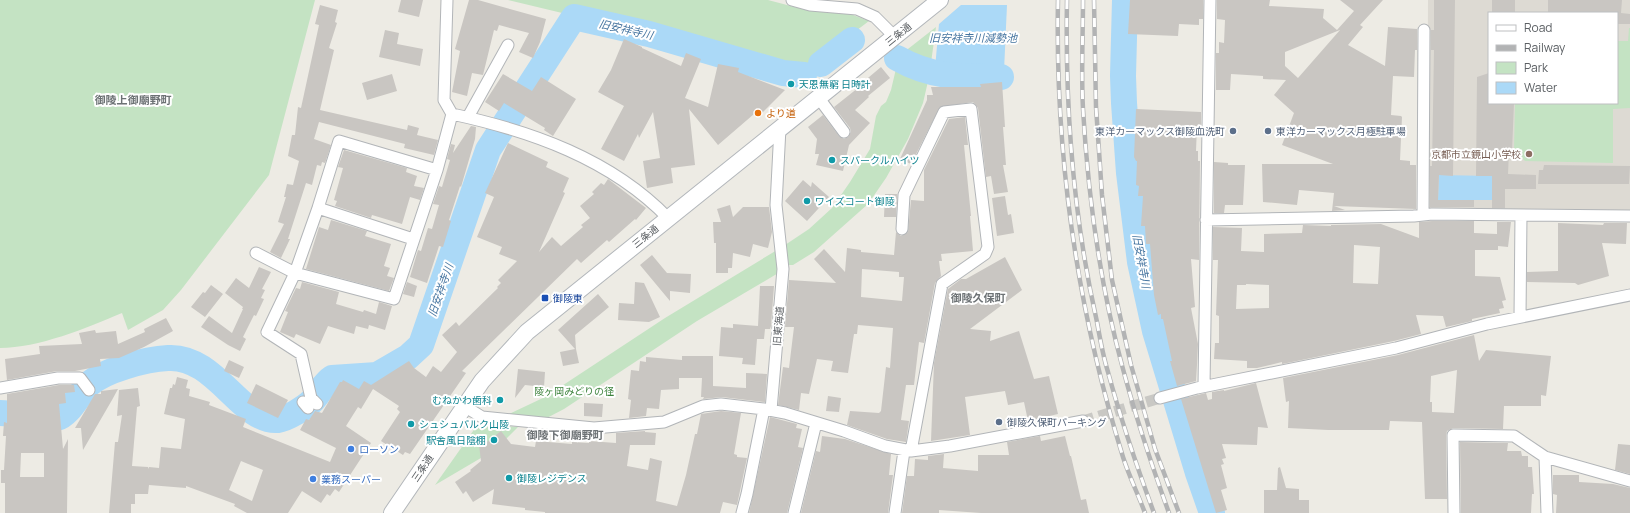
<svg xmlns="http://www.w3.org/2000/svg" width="1630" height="513" font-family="Manrope,'Noto Sans JP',sans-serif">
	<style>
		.education { fill: #dddad3; fill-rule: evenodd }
		.green { fill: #c4e3c3 }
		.water { fill: #abd9f7 }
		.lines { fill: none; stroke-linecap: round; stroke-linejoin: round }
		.river { stroke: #abd9f7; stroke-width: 26 }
		.building { fill: #c9c6c2; fill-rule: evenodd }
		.minor-tunnel { stroke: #c9c8c4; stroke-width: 11; stroke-dasharray: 11 5.5; stroke-linecap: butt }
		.minor-casing { stroke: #b2b5b8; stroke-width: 13 }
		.secondary-casing { stroke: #b3b7bb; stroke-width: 18 }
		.minor { stroke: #fff; stroke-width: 11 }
		.secondary { stroke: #fff; stroke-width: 16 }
		.rail-casing { stroke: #b2b3b4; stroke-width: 4.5 }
		.rail { stroke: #fff; stroke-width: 3; stroke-dasharray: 9; stroke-linecap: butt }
		.culture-dot { fill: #0f9aa8; stroke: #fff; stroke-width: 1.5 }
		.food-dot { fill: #e8710a; stroke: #fff; stroke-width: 1.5 }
		.service-dot { fill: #5c6f8a; stroke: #fff; stroke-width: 1.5 }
		.education-dot { fill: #8d6e63; stroke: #fff; stroke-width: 1.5 }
		.transit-dot { fill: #1a4fb4; stroke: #fff; stroke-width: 1.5 }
		.shop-dot { fill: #3f7fe0; stroke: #fff; stroke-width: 1.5 }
		.labels { text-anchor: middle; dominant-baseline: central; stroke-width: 4; stroke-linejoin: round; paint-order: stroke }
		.street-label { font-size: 10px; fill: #5c6064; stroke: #fff }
		.culture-label { font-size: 10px; fill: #0d838f; stroke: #fff; text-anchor: start }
		.food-label { font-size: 10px; fill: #c56008; stroke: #fff; text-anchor: start }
		.service-label { font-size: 10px; fill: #4e5e75; stroke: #fff; text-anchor: start }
		.education-label { font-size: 10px; fill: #785e54; stroke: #fff; text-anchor: end }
		.transit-label { font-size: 10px; fill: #164399; stroke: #fff; text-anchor: start }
		.park-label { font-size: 10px; fill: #3d823d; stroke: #fff }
		.shop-label { font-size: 10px; fill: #366cbe; stroke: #fff; text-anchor: start }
		.water-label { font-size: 11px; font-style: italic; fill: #4675a0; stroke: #fff }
		.neighbourhood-label { font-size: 11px; font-weight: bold; fill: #6d7275; stroke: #fff }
	</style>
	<rect width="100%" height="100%" fill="#edebe4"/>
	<path class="education" d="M1428,0H1630V213L1432,210L1427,206ZM1489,13H1617V103H1489Z"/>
	<path class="green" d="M0,0H315L269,175L181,290L163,310L128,330L122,313C87,328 38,348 0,348Z
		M508,0H768L806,10L845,12L869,21L803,71Z
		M936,27L929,77L923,103L908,139L886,178L868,204L814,252L793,265H789L785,245L809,229L832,208L850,182L870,149L876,116L881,106L886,102L891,90L899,56Z
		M1629,28H1630V108L1613,109V163L1525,161L1514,150L1515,103H1617V41H1628Z
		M777,250L780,272L697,321L564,409L541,421L503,417L545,397L665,318Z
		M478,424L518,427L502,443L486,455L435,485Z"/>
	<path class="water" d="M961,5H1007L1004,71L935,68L939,24Z
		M1439,175L1492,176V200H1438Z"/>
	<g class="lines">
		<path class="river" d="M1125,0L1123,76L1124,103L1129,173L1140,262L1155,331L1198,473L1212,513
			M897,58C932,78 961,77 1001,77
			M821,64L852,40
			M0,413C19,413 38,422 57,418C69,415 79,394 88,385C104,370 146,359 168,358C216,355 241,423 278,420C287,419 306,407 312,401C319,394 324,383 332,378L377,375L408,357L421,345L488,150L574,17L649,34L783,73L804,75"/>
	</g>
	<path class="building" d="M401,0H423L419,17L398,12Z
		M469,0H478L546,19L540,42L533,58L519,52L529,33L499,25L497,31L494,30L483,75L472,73L467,96L452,92L460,51L455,49Z
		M1130,0H1203V19H1199V25L1179,24L1178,36L1128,34Z
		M1217,0H1270L1269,6L1324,9L1323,18L1337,30L1354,11L1340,0H1383L1360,25L1363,27L1348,45L1385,66L1388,27L1417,29V50H1415L1414,77L1393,76L1391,115L1401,116L1402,117L1400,160L1410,161V165H1416V209L1334,206L1345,210L1332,211L1334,193L1299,190L1297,205L1263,202L1262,164H1333L1282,145L1294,113L1274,95L1286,80L1263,79V76L1231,74L1230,90H1216V53H1219V42L1224,43L1225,20L1217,19ZM1340,30L1298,78L1285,66V52Z
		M1434,0H1455L1453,176L1439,175L1438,200H1474V207H1430V166H1432L1434,50H1431V30H1434Z
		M1492,0H1515V13H1492Z
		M1548,0H1622L1621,13L1630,14V24H1617V13H1548Z
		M320,5L338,10L335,22L337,23L329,48L334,50L320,110L407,130L408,125L419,128L417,135L438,140L434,155L404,148L405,144L319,122L314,139L331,145L325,163L322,162L321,166L317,165L312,185L306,183L288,239H290L281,258L270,252L284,224L278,222L286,197H284L287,184L293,185L299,161L288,156L292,135H295L298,107L301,108L319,25L315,24Z
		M385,30L399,33L397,44L423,49L420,66L379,57Z
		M624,39L642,47V48L681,66L686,53L701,59L685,98L708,107L718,64L739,68L738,72L785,90L759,116L754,114L718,145L689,109L695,165L671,168L673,183L647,188L643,161L660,158L653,112L639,138L638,134L624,161L601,149L624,106L598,92L611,70Z
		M881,67L890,78L868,96L869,97L855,110L870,123L849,145L843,171L816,165L819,154H815L817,139L808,127L823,115L839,136L844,139L848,137L851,132L850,128L834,107L863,84L862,83Z
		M1489,73V103H1514L1512,151H1509L1508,174L1536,175V189H1505V208H1492V176H1476L1477,77Z
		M392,74L397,91L367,100L362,83Z
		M503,74L532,91L541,77L576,99L553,136L544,130L545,128L504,103L499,111L485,102Z
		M1002,82L1005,127H1003L1006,165H1003L1008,192L994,194L991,176L986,177L978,108L973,102L940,107L911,164L900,159L927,100V95H933L931,87H981L980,84Z
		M1136,109L1201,112V126H1197L1196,151H1198V161H1200L1199,260L1191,259L1195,307L1191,308L1198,344L1197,365L1196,381L1177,386L1170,361H1172L1163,319H1161V314L1158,315L1154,295L1150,244H1146L1145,226H1141L1143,196H1138L1139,186L1136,185L1137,161H1136L1134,157Z
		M965,117L968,145H964L971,216H970L973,251L941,254L942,261H939L941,276L935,283L924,343L919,342L914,385H906L901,420L909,421L906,442L887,439L847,425L850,411L879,413L881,411L886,367L890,368L893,328L858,325L857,334H854L848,373L831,371L833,361L817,359L809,394L801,393L799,410L778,405L783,367L789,368L794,327H785L789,280L836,283L814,259L824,249L845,272L847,248L861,250V252L894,255L896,232L901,236L908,232L911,200L924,201V170L949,119ZM862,269L899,272V277H904L902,301L861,297Z
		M471,126L476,127L475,139L461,187L460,186L449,220L451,221L443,247L439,246L427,283L410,277L418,250L421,251L428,228L432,229L439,205L433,204L439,186L442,187L450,160L447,159L451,144L455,145L453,153Z
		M508,143L548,162L546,167L569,178L563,192L565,193L539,252L552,237L561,246L583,227L581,225L590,218L580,206L594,194L592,192L601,183L604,185L608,179L646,208L636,220L635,219L609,242L607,240L581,263L577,259L462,371L466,373L410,454L405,452L403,455L381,441L400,412L397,409L399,406L373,389L361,409L358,407L346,426L371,443L339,492L335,489L330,496L327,494L321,503L302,491L288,513H247L234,506L235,504L186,486V488L149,485L148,494H135V504H131V513H109L115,442H118L122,415L117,416L119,390L138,388L140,406L137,407L132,466L148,467L149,469V467L159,468L161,447L181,449L185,419L164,414L170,388H172L173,384L175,385L177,377L188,380L186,388L190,389L189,396L210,402L209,405L246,419L243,427L330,462L336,448L300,430L306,419L309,420L315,411L322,413L340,382H342L343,380L359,389L364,381L371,385L409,361L414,368L426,377L433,366L441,372L457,352L442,335L456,322L459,326L498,288L497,287L501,283L498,280L517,261L499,254L502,247L477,237L494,197L485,193ZM241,461L263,470L252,501L229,490Z
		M344,150L407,168L406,172L417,176L414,186L424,188L420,200L410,197L402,224L372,215L371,218L335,206L337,201L334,200L343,168L338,167Z
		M1214,162L1228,163V165H1245L1243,205H1225L1224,213H1214Z
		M1544,165L1630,166L1629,184H1538L1539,170H1543Z
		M803,180L811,187L812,182L829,197L807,221L785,201Z
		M885,194H897L896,217H884Z
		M1005,196L1008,215L1011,214L1014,233L997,236L992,198Z
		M730,205L733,217L743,207H769L772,232L768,248L753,244L750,257L733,253L732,268H728V273H716V243H714L713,222H721L717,209Z
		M331,220L367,231L365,236L391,244L384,266L390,268L387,276L394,278L389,291L306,269L319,227L328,230Z
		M1432,221H1474V233L1497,234V222H1511L1508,247L1498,246V250H1475V276L1500,277L1506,300L1502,301L1504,308L1499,309L1500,313L1472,319V321L1446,327L1443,316L1416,315L1421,334L1394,341L1282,364V362L1257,368H1247V361L1214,359L1215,343H1219V316L1216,315L1218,260H1213V227L1242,228L1241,251L1264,252V234L1302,233L1303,225L1331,226V225L1381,224L1419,238V222ZM1354,245L1380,247L1378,284L1353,283ZM1246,284L1269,285V308L1236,309L1237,285H1246Z
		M1558,223L1603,225L1604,223H1627L1626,244L1602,243L1609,276L1578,285L1575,283L1527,282V272L1558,271Z
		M652,255L667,273L691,274L690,293L670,291V301L640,265Z
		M1005,257L1022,290L970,329L991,331L990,341L1019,331L1034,379L1049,376L1058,414L1028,421L1024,402L1008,405L1005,391L965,397L970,435L931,441L934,363L948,289L961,279H966Z
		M259,267L271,272L262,289L265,290L261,298L264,299L256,316L254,315L243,337L246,339L240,351L228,345L201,327L209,316L232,333L243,309H242L243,307L225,293L236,278L249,288Z
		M302,282L339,292L336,304L363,312L364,310L376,314L379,302L392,306L385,330L369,325L368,329L356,326L354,334L328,326L320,344L296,334L294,338L280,332L288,312L285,311L296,288L300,289Z
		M407,282L417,286L414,297L403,294Z
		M635,282L644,283L660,317L649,322L618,320L619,303L634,304Z
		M211,285L223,294L205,317L191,307L203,292L205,293Z
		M760,286H774L771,326L770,329H765L764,339H757L755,365L742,364L743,358L719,356L721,327L733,328V324L758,326Z
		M598,294L609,307L575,335L576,349L579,363L563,366L560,352L575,349L558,330Z
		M166,318L173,331L144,347L119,358L100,359L101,366L75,371H57L7,380L5,359L40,354L39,346L82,344L79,333L95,330L96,333L116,331L118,344L145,332L144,329Z
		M1474,335L1479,361L1486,350L1551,356L1546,396L1541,395V406H1504L1503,429L1453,428L1447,431L1446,435L1447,499H1425L1422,422L1390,421L1389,430H1328L1288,428L1289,401L1286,402L1283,378L1398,355ZM1457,370L1454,413L1432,412V402H1430L1431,376Z
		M682,356H713V386L746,388V373L767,374L765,402L722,397L703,399L704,397H701L702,378H679V389L661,390L659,409L647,408L646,416L629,418L631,400L628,399L631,370L639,371L640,361L646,362V357L682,360Z
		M229,360L244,367L239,378L224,371Z
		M518,369L545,372L544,387L525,385L515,398Z
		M1256,383L1268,428L1258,427L1257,445L1222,444L1226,458L1222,459L1224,464L1221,465L1227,488L1221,490L1227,510L1216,513L1181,399L1206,393L1208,400L1212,399V392L1224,390V391Z
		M256,384L288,400L278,418L247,403Z
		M59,385H74L75,392L65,393L66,403L59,404L63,449L68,439L67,513H5V483H1V470H4L6,436H3L4,422L7,423V394ZM21,453H44V477H20Z
		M118,389L112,400L83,450L81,428H75L95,394H101V391Z
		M828,396L841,398L839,412L826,411Z
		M584,403L603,404L602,417L584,416Z
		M721,411L741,413L734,454L737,455V457L747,458L737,505L723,502L720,513H545V512L525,510V508L492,504L494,489L473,502L466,491L463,494L455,482L471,471L470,470L481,461L479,445L487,442L501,431L511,444L535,447L536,441L572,444V442L589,443V441L616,443V433L645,431V432L656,433L655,445H630L627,466L648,470L650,458L662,461L656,501L677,506L686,475L695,434H697L701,414Z
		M770,417L797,424L796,428L802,429L798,447L803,448L787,513H749Z
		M822,436L845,439L891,454L889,475H893L888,513H801L816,451L820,452Z
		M1040,436L1041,441L1065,436L1070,456H1071L1081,500L1086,499L1089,513H981L939,510V513H902L907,476H914L915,459L928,460V456L944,454L943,468L978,471V455H1009L1007,442Z
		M1460,442L1508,443L1507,451H1521L1522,456H1528V467H1532L1534,494H1532L1531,513H1461Z
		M1618,444L1630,445V474L1615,470Z
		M1280,467L1286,488L1299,489V500H1309V513H1264V490H1277L1278,468Z
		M1553,475H1579V482L1613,484L1630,488V513H1556L1557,495L1553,494Z"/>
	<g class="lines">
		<path class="minor-tunnel" d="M1083,421L1160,398"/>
		<defs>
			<path id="minor" d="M792,0L810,5L857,9L875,17L895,37
				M818,97L844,132
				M452,114C531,131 611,159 668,218
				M468,117L508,45
				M318,208L413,239
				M1423,215L1424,30
				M1206,220L1414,216L1432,214L1630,216
				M902,229L904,195L944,112L971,109L988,247L985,254L942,284L911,451
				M256,253L295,273L318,208L339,141L437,170
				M1520,317L1521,215
				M1204,386L1210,0
				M0,388L58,378H80L89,390
				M1160,398L1197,388L1396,348L1487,324L1630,295
				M303,402L308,408
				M317,404L311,398L301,354L267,332L295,273L394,299L437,170L452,114L444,100L447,0
				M464,406L482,417L594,428L664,422L703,406L721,404L764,409L785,413L844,431L885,446L911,451L950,446L1083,421
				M771,410L783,269L776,205L780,128
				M1545,457L1547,513
				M742,513L747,494L764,409
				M794,513L816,423
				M895,513L904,451
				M1454,513L1453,435L1514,436L1545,457L1630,481"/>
			<path id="secondary" d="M392,513L482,381L527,332L940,0"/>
		</defs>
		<use href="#minor" class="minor-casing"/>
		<use href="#secondary" class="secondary-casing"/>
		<use href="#minor" class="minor"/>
		<use href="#secondary" class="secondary"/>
		<defs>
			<path id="rail" d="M1058,0C1055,154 1077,309 1123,457C1129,476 1138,494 1145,513
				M1067,0C1065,108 1073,216 1097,322C1100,339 1103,356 1108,372C1121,420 1137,467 1154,513
				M1083,0C1083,36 1081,73 1083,109C1088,196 1100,285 1123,369C1136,418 1152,466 1169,513
				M1094,0L1096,107L1102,195L1112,280L1131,365L1155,449L1179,513"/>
		</defs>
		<use href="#rail" class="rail-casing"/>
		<use href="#rail" class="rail"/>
	</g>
	<g class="culture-dot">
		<circle cx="791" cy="84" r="4"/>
		<circle cx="832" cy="160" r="4"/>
		<circle cx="807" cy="201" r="4"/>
		<circle cx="500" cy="400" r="4"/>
		<circle cx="411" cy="424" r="4"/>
		<circle cx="494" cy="440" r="4"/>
		<circle cx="509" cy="478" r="4"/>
	</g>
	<circle class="food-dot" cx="758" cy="113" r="4"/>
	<g class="service-dot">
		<circle cx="1233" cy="131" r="4"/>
		<circle cx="1268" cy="131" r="4"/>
		<circle cx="999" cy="422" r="4"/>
	</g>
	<circle class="education-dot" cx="1529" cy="154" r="4"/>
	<rect class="transit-dot" x="541" y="294" width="8" height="8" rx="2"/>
	<g class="shop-dot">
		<circle cx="351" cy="449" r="4"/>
		<circle cx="313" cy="479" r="4"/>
	</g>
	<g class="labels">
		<g class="street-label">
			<text transform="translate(898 34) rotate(-39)">三条通</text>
			<text transform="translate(645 236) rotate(-39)">三条通</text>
			<text transform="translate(778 326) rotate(-85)">旧東海道</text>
			<text transform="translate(422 468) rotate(-56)">三条通</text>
		</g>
		<g class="culture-label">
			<text x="799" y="84">天恩無窮 日時計</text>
			<text x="840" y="160">スパークルハイツ</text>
			<text x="815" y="201">ワイズコート御陵</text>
			<text x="492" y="400" text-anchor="end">むねかわ歯科</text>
			<text x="419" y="424">シュシュパルク山陵</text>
			<text x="486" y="440" text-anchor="end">駅舎風日陰棚</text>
			<text x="517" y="478">御陵レジデンス</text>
		</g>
		<g class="food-label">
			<text x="766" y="113">より道</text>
		</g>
		<g class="service-label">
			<text x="1225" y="131" text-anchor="end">東洋カーマックス御陵血洗町</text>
			<text x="1276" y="131">東洋カーマックス月極駐車場</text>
			<text x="1007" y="422">御陵久保町パーキング</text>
		</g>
		<g class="education-label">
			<text x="1521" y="154">京都市立鏡山小学校</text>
		</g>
		<g class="transit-label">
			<text x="553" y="298">御陵東</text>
		</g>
		<g class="park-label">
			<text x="574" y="391">陵ヶ岡みどりの径</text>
		</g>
		<g class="shop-label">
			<text x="359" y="449">ローソン</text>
			<text x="321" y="479">業務スーパー</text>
		</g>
		<g class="water-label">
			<text transform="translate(626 29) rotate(13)">旧安祥寺川</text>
			<text x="973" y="37">旧安祥寺川減勢池</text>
			<text transform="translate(1142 261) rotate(80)">旧安祥寺川</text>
			<text transform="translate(440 290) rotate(-71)">旧安祥寺川</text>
		</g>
		<g class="neighbourhood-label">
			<text x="133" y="99">御陵上御廟野町</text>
			<text x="978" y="297">御陵久保町</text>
			<text x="565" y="434">御陵下御廟野町</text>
		</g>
	</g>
	<rect x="1488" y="12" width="130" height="92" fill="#ffffff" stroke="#bebfc1"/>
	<rect x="1496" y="25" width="20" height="6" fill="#ffffff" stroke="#bebfc1"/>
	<text x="1524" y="32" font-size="12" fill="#5c6064">Road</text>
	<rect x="1496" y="45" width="20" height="6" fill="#b2b3b4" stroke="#bebfc1"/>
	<text x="1524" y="52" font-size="12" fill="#5c6064">Railway</text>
	<rect x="1496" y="62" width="20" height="12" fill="#c4e3c3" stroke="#bebfc1"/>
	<text x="1524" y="72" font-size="12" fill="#5c6064">Park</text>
	<rect x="1496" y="82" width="20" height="12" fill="#abd9f7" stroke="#bebfc1"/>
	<text x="1524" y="92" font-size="12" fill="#5c6064">Water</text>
</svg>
